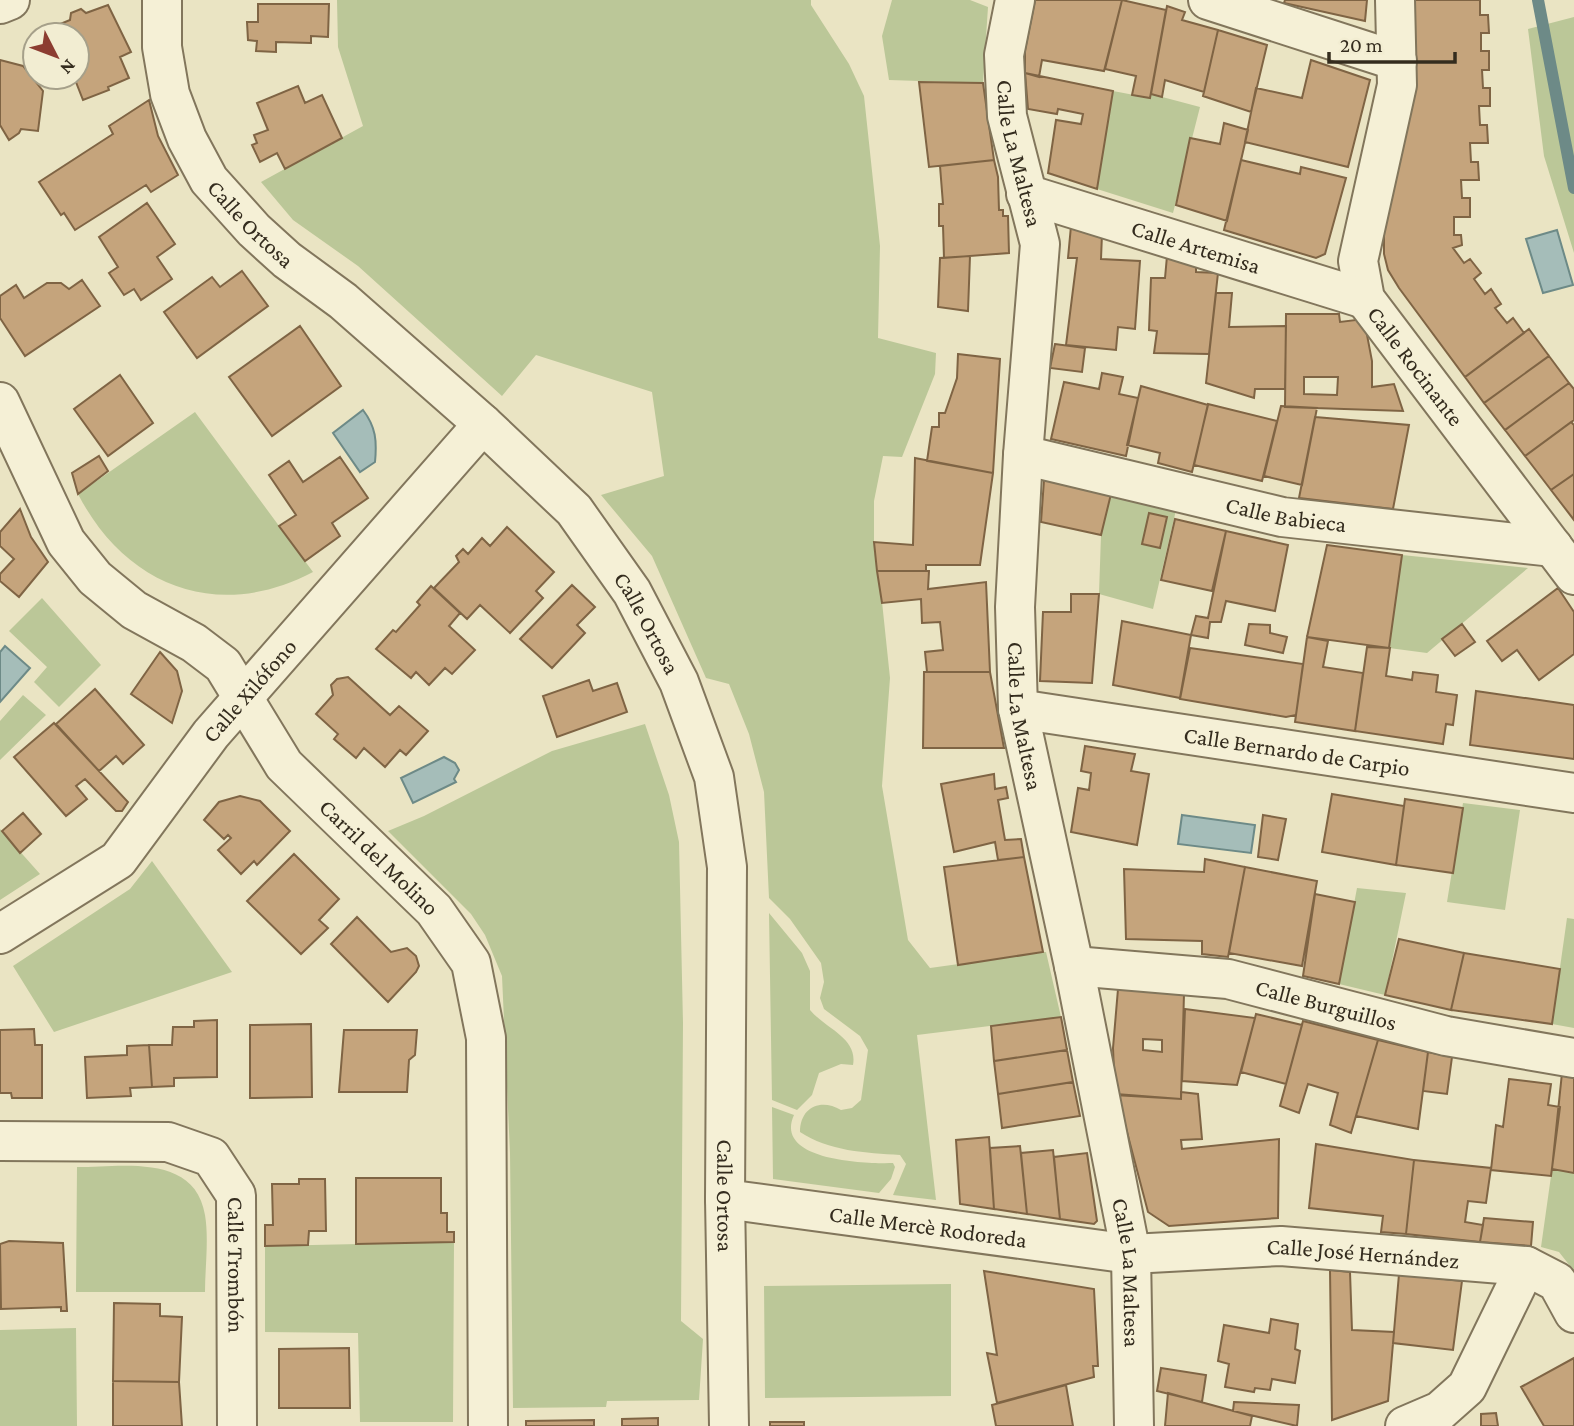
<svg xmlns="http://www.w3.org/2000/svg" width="1574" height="1426" font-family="'Crimson Pro',serif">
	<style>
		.green { fill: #bbc798 }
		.water { fill: #a5bdb9; stroke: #6d8a87; stroke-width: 2 }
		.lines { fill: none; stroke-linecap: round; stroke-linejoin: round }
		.stream { stroke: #6d8a87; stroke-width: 12 }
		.building { fill: #c5a47c; stroke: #7f6444; stroke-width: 2; fill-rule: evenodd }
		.minor-casing { stroke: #82765c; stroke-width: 42 }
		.minor { stroke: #f5f0d6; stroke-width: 38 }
		.labels { text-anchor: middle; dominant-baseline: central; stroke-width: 5; stroke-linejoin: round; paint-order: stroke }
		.street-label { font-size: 23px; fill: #342c1e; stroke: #f2edd2 }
	</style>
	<rect width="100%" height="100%" fill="#eae4c3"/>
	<path class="green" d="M337,0H811V5L849,64L864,96L880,246L878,338L936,353L935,374L902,457L883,456L874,501V553L877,554L890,678L882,786L908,940L930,968L1046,952L1061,1017L917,1035L936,1200L893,1195L906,1164L900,1155C866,1153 828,1151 800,1132C800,1107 821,1098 841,1110L852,1108L861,1100L868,1050L860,1036L824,1009L820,998L824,982L821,963L790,919L769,898L764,792L749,734L729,684L706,678L652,556L601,495L664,476L652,392L536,355L502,396L358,266L293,220L261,182L363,126L338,47Z
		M892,0H970L988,7L983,83L889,80L882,36Z
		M1574,17V253L1544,156L1528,29Z
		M1113,91L1150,98L1151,94L1200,107L1173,213L1097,189Z
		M195,412L313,572C218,622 126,587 78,494Z
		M1111,494L1176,510L1153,609L1099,594L1101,535Z
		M1402,555L1528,568L1427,653L1389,648Z
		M42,598L101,665L59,707L34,682L47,667L9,631Z
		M23,695L46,715L0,760V721Z
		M645,724L669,795L679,842L683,1023L681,1321L703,1339L699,1400L607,1401L606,1407L513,1408L510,1153L502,976L485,935L471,914L388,831L424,816L552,751Z
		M1463,803L1520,810L1505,910L1447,902Z
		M0,829L40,874L0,900Z
		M152,861L232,972L54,1032L13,966L130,889Z
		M1357,888L1406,893L1385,995L1339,984Z
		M769,913L802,953L810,971V1010C826,1029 858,1038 853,1065L841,1064L819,1073L812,1095L797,1110L772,1100Z
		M1567,918L1574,919V1028L1552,1024Z
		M772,1107L794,1115C773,1161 867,1164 893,1163L895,1167L891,1179L879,1193L773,1179Z
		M77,1167C122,1167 195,1153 205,1215C209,1239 205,1268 205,1292H76Z
		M1552,1169L1574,1173V1271L1559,1252L1541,1247Z
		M454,1242L453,1422H360L358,1333L265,1332V1246Z
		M951,1284V1396L765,1398L764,1286Z
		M76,1328L77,1426H0V1330Z"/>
	<path class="water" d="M1557,230L1573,285L1543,293L1526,239Z
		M363,410C376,427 377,441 375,462L360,472L333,433Z
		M5,646L30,668L0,702V652Z
		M444,757L455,763L459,770L454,779L456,782L413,803L401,778Z
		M1182,815L1255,825L1251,853L1178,844Z"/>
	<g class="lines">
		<path class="stream" d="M1538,0L1574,188"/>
	</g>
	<path class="building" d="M1035,0H1122L1104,71L1042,60L1039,77L1025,73V50Z
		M1122,0L1166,10L1150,98L1132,95L1136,76L1105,69Z
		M1285,0H1367L1365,21L1284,3Z
		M1414,0H1480V15H1488L1489,33H1481V51H1489V70H1482L1483,88H1490V106H1479L1480,125H1487L1488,143H1470L1471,162H1478L1479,180H1461L1462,198H1470V217H1454V235H1461L1462,245L1453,248L1464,263L1470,259L1481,273L1474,279L1485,294L1491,289L1501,304L1495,308L1507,323L1513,318L1524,333L1465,377L1399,288L1388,270L1384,254V232Z
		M258,4H329L328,37L311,36V43L276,42V52L256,51L257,41L248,40L247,22H258Z
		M108,5L131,52L120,57L129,78L108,87L109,90L83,100L74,77H77V35H51L48,29L70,20L71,13L81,9L86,13Z
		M1167,6L1185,12L1182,20L1218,30L1204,92L1165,80L1162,97L1151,94Z
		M1218,30L1267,45L1251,112L1203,96Z
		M0,60L23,66L43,91L38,131L21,129L19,133L9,140L0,125Z
		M1311,60L1370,80L1348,167L1245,142L1256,88L1302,98Z
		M1025,73L1113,91L1097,189L1048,173L1056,120L1081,124L1083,114L1058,109L1057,114L1028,109Z
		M919,82L983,83L994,160L929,167Z
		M298,86L305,103L322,95L342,138L285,169L277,153L260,162L252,145L257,143L254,135L268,130L257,103Z
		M149,100L158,136L178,175L151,192L146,185L75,230L64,213L61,215L39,182L113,134L109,126Z
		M1224,123L1248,130L1227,221L1176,205L1190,138L1220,144Z
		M994,160L998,177L999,210H1003V216H1008L1009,253L944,258L943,226H939V204H943L940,166Z
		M1241,160L1300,174L1301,167L1346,178L1325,254L1316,258L1224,230Z
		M147,203L175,244L157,257L172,279L141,300L134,289L124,295L109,273L118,267L99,237Z
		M1071,226L1102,234L1101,259L1140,261L1135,329L1118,327L1116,350L1066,345L1077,258H1068Z
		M970,256L968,311L938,307L940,258Z
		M1167,256L1196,265V272L1218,273L1209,354L1154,353L1157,331L1149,330L1151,278H1165Z
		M242,271L268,306L197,358L164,312L212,277L220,287Z
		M82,280L100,306L25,356L0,318V296L16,285L24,298L47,283H61L69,289Z
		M1216,293H1232L1229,327L1286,326L1285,389H1255L1254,398L1206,383Z
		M1286,314H1339L1340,322L1364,319L1372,361V387L1394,384L1403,411L1285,407ZM1304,377H1338L1337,395L1304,394Z
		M300,326L341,386L272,436L229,377Z
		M1529,329L1549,356L1484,403L1465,377Z
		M1055,344L1085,348L1082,372L1050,368Z
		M958,354L1000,359L993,473L927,461L932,427H939V413H945L957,378Z
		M1549,356L1569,383L1505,430L1484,403Z
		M1102,373L1123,377L1119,394L1138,398L1126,456L1051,439L1064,382L1099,389Z
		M120,375L153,423L108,456L74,409Z
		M1569,383L1574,389V420L1525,456L1505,430Z
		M1141,386L1208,405L1192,472L1158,463L1160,453L1127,445Z
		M1208,404L1277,421L1262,481L1194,465Z
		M1281,406L1317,408L1302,485L1264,476Z
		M1315,417L1409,425L1393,509L1299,498Z
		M1571,422L1574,425V474L1551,490L1525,456Z
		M99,456L108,471L78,494L72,473Z
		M340,457L368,498L332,523L340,536L305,561L279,526L296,515L269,475L289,461L303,482Z
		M915,458L993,473L980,565H926V571H877L874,542L913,545Z
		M1574,474V520L1551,490Z
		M1044,480L1111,494L1101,535L1041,522Z
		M20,509L31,537L48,562L19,597L0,581V574L14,559L0,546V532Z
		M1149,513L1167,517L1160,548L1142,544Z
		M1175,519L1226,531L1212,591L1161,580Z
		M507,527L554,572L536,591L543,598L510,633L480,605L467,619L434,588L459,562L456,556L463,549L468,554L482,538L490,546Z
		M1226,531L1288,545L1275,611L1226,601L1221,622H1210L1208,638L1191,635L1196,616L1208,618Z
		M1327,545L1402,555L1389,648L1307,637Z
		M877,571H929L928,589L986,582L990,672H927L925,652L943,650L940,622L922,623L921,599L882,603Z
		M572,585L595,607L577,625L585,633L552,668L520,639Z
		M431,586L460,613L449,626L475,650L452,674L445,668L429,685L416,672L411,678L376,649L393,630L396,632L420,605L417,602Z
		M1558,588L1574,612V654L1539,680L1517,650L1502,661L1487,641Z
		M1071,594H1099L1092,683L1040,681L1043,612H1071Z
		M1122,621L1191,635L1180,698L1113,685Z
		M1249,624L1270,625V633L1287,637L1283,653L1245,645Z
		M1462,624L1475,642L1455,656L1442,639Z
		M1307,637L1328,641L1323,667L1363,673L1355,731L1295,722Z
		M1367,647L1390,648L1386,676L1412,680L1413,672L1438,675L1436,692L1457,695L1453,725L1446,724L1443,744L1355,731Z
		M1190,648L1303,664L1296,715L1286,717L1180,699Z
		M160,652L177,671L182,691L172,723L131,694Z
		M924,672H990L1004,748H923Z
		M348,677L390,715L399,706L428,731L406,755L400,750L385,767L364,748L356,758L334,739L338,734L316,714L333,695L331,685L337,679Z
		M589,680L593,691L617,683L627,712L557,737L543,696Z
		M95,689L144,745L123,764L116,756L99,771L56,724Z
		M1476,691L1574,705V759L1470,745Z
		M54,723L128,802L122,811H116L85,779L76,786L87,799L66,816L14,757Z
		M1085,746L1135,754L1131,771L1149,774L1137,845L1071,832L1078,788L1089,790L1091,773L1081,771Z
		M994,774L995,789L1006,787L1008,798L998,800L1005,840L1021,839L1024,857L998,860L995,842L954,852L941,784Z
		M1332,794L1404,806L1396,865L1322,852Z
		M240,796L260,801L290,831L257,865L254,861L241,874L218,850L231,838L228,835L224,839L204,820L219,802Z
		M1405,799L1463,808L1453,873L1396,865Z
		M23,813L41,834L20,853L2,831Z
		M1263,815L1286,819L1278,860L1258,857Z
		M294,854L339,899L319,920L328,928L301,954L247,901Z
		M1024,857L1043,952L958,965L944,867Z
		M1205,859L1245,867L1228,957L1202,954V941L1126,939L1124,869L1204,872Z
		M1245,867L1317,881L1302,966L1229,953Z
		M1315,894L1355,902L1339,984L1303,976Z
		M357,917L391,952L407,948L416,956L419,966L416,972L388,1002L331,944Z
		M1399,939L1464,953L1451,1010L1385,995Z
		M1464,953L1560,969L1552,1024L1451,1010Z
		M1118,989L1184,994L1181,1099L1115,1095L1113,1048ZM1143,1039L1162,1040V1052L1143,1050Z
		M1185,1009L1255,1018L1237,1085L1182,1081Z
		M1256,1014L1302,1025L1286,1084L1241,1072Z
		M1061,1017L1067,1050L994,1061L991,1026Z
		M217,1020V1077L174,1078V1086L152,1087L149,1045H172L173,1027H194V1021Z
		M1303,1021L1378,1040L1351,1133L1330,1125L1338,1093L1308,1084L1299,1113L1280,1106Z
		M311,1024L312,1097L250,1098V1025Z
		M34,1029L35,1045H42V1098H12L11,1093H0V1030Z
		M344,1030H417L415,1055L409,1060L407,1092H339Z
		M1378,1040L1428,1052L1418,1129L1356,1116Z
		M149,1045L152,1087L130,1088L131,1096L87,1098L85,1057L127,1055V1046Z
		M1067,1050L1073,1082L998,1094L994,1061Z
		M1428,1052L1452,1057L1447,1094L1423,1091Z
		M1562,1073L1574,1075V1173L1552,1169Z
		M1509,1079L1551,1084L1548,1105L1560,1107L1551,1176L1491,1170L1496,1125L1503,1127Z
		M1073,1082L1080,1116L1002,1128L998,1094Z
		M1181,1092L1198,1094L1202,1139L1181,1140L1182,1149L1279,1139L1278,1218L1169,1226L1148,1212L1117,1094L1181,1099Z
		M989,1137L994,1209L960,1204L956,1140Z
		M1316,1144L1414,1160L1406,1234L1381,1232L1383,1216L1309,1208Z
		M1020,1146L1027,1214L994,1209L990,1148Z
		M1053,1150L1060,1219L1027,1214L1021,1153Z
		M1087,1153L1097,1221L1094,1224L1060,1219L1059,1210L1054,1157Z
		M1414,1160L1491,1168L1486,1203L1468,1201L1465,1222L1483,1225L1480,1242L1406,1234Z
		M356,1178H441V1213H447V1232H454V1242L356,1244Z
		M299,1179H325L326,1231H309L308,1245L265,1246V1225H273L272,1184H299Z
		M1484,1218L1533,1222L1531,1246L1480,1242Z
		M9,1241L63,1243L67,1311H61V1307L1,1309L0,1244Z
		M1330,1270L1350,1272L1352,1330L1394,1332L1388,1401L1332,1420Z
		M984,1271L1094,1289L1098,1366H1093L1094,1377L997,1403L987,1353L997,1355Z
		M1399,1274L1462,1281L1453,1350L1393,1343Z
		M114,1303L160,1304V1316L182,1317L179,1382L113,1381Z
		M1271,1319L1298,1324L1295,1349L1300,1351L1295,1383L1272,1379L1270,1390L1255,1388L1254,1392L1225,1387L1229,1364L1218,1361L1224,1325L1269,1333Z
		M349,1348L350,1408H279V1349Z
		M1574,1358V1426H1544L1521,1387Z
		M1161,1368L1206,1375L1202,1402L1157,1391Z
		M113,1381L179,1382L182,1426H113Z
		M1066,1385L1073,1426H996L992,1405Z
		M1168,1393L1252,1416L1250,1426H1165Z
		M1234,1402L1299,1405L1297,1426L1233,1411Z
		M1496,1413L1498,1426H1481V1414Z
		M658,1418V1426H622V1419Z
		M594,1420V1426H526V1421Z
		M770,1422H804V1426H770Z"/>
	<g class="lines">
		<defs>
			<g id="minor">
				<path id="s1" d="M162,0V47L170,94L187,139L209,180L254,230L287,260L343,301L483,424L574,510L632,592L679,682L714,777L727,867L725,1199L729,1426"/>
				<path id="s2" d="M1015,0L1004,55L1007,116L1040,244L1023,455L1015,607L1018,709L1074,966L1131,1254L1134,1426"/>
				<path d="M1208,0L1397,61"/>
				<path id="s3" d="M1395,0L1397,85L1358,261L1365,299L1574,575"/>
				<path d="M0,4L10,0"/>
				<path id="s4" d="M1026,194L1365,299"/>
				<path id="s5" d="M0,402L66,542L95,578L134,610L194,643L223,665L284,765L434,910L471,963L486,1038L488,1426"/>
				<path id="s6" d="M1023,455L1282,517L1553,547"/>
				<path id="s7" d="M1018,709L1574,793"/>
				<path id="s8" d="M0,934L118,860L211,734L483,424"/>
				<path id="s9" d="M1074,966L1228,979L1446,1036L1574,1058"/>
				<path id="s10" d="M0,1141L168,1142L211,1157L236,1195L237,1426"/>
				<path id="s11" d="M725,1199L1131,1254L1281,1246L1526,1266L1557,1282L1574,1313"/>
				<path d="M1405,1426L1440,1411L1467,1387L1526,1266"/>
			</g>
		</defs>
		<use href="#minor" class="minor-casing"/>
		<use href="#minor" class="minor"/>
	</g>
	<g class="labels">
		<g class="street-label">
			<text stroke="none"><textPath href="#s2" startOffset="156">Calle La Maltesa</textPath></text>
			<text stroke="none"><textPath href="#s1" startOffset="250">Calle Ortosa</textPath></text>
			<text stroke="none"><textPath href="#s4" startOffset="178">Calle Artemisa</textPath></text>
			<text stroke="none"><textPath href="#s3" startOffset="388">Calle Rocinante</textPath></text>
			<text stroke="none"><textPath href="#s6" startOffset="270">Calle Babieca</textPath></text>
			<text stroke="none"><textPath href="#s1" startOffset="817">Calle Ortosa</textPath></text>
			<text stroke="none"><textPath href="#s8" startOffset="354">Calle Xilófono</textPath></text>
			<text stroke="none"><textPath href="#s2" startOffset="723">Calle La Maltesa</textPath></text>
			<text stroke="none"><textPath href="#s7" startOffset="282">Calle Bernardo de Carpio</textPath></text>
			<text stroke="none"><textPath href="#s5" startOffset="606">Carril del Molino</textPath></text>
			<text stroke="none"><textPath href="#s9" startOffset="256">Calle Burguillos</textPath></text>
			<text stroke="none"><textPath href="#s1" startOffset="1405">Calle Ortosa</textPath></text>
			<text stroke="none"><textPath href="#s11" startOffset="205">Calle Mercè Rodoreda</textPath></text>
			<text stroke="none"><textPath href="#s11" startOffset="642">Calle José Hernández</textPath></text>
			<text stroke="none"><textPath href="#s10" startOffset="329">Calle Trombón</textPath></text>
			<text stroke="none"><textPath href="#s2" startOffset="1290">Calle La Maltesa</textPath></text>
		</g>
	</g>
	<g transform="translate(56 56) rotate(132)"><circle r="33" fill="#f2edd2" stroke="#a6a08a" stroke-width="2"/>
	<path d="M0-5L12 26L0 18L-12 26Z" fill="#8c3d31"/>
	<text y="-10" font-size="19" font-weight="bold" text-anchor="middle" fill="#342c1e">N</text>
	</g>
	<path d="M1329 52v10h126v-10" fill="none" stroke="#342c1e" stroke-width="3.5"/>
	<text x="1340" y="52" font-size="21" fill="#342c1e" stroke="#f2edd2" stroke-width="5" paint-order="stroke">20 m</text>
</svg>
